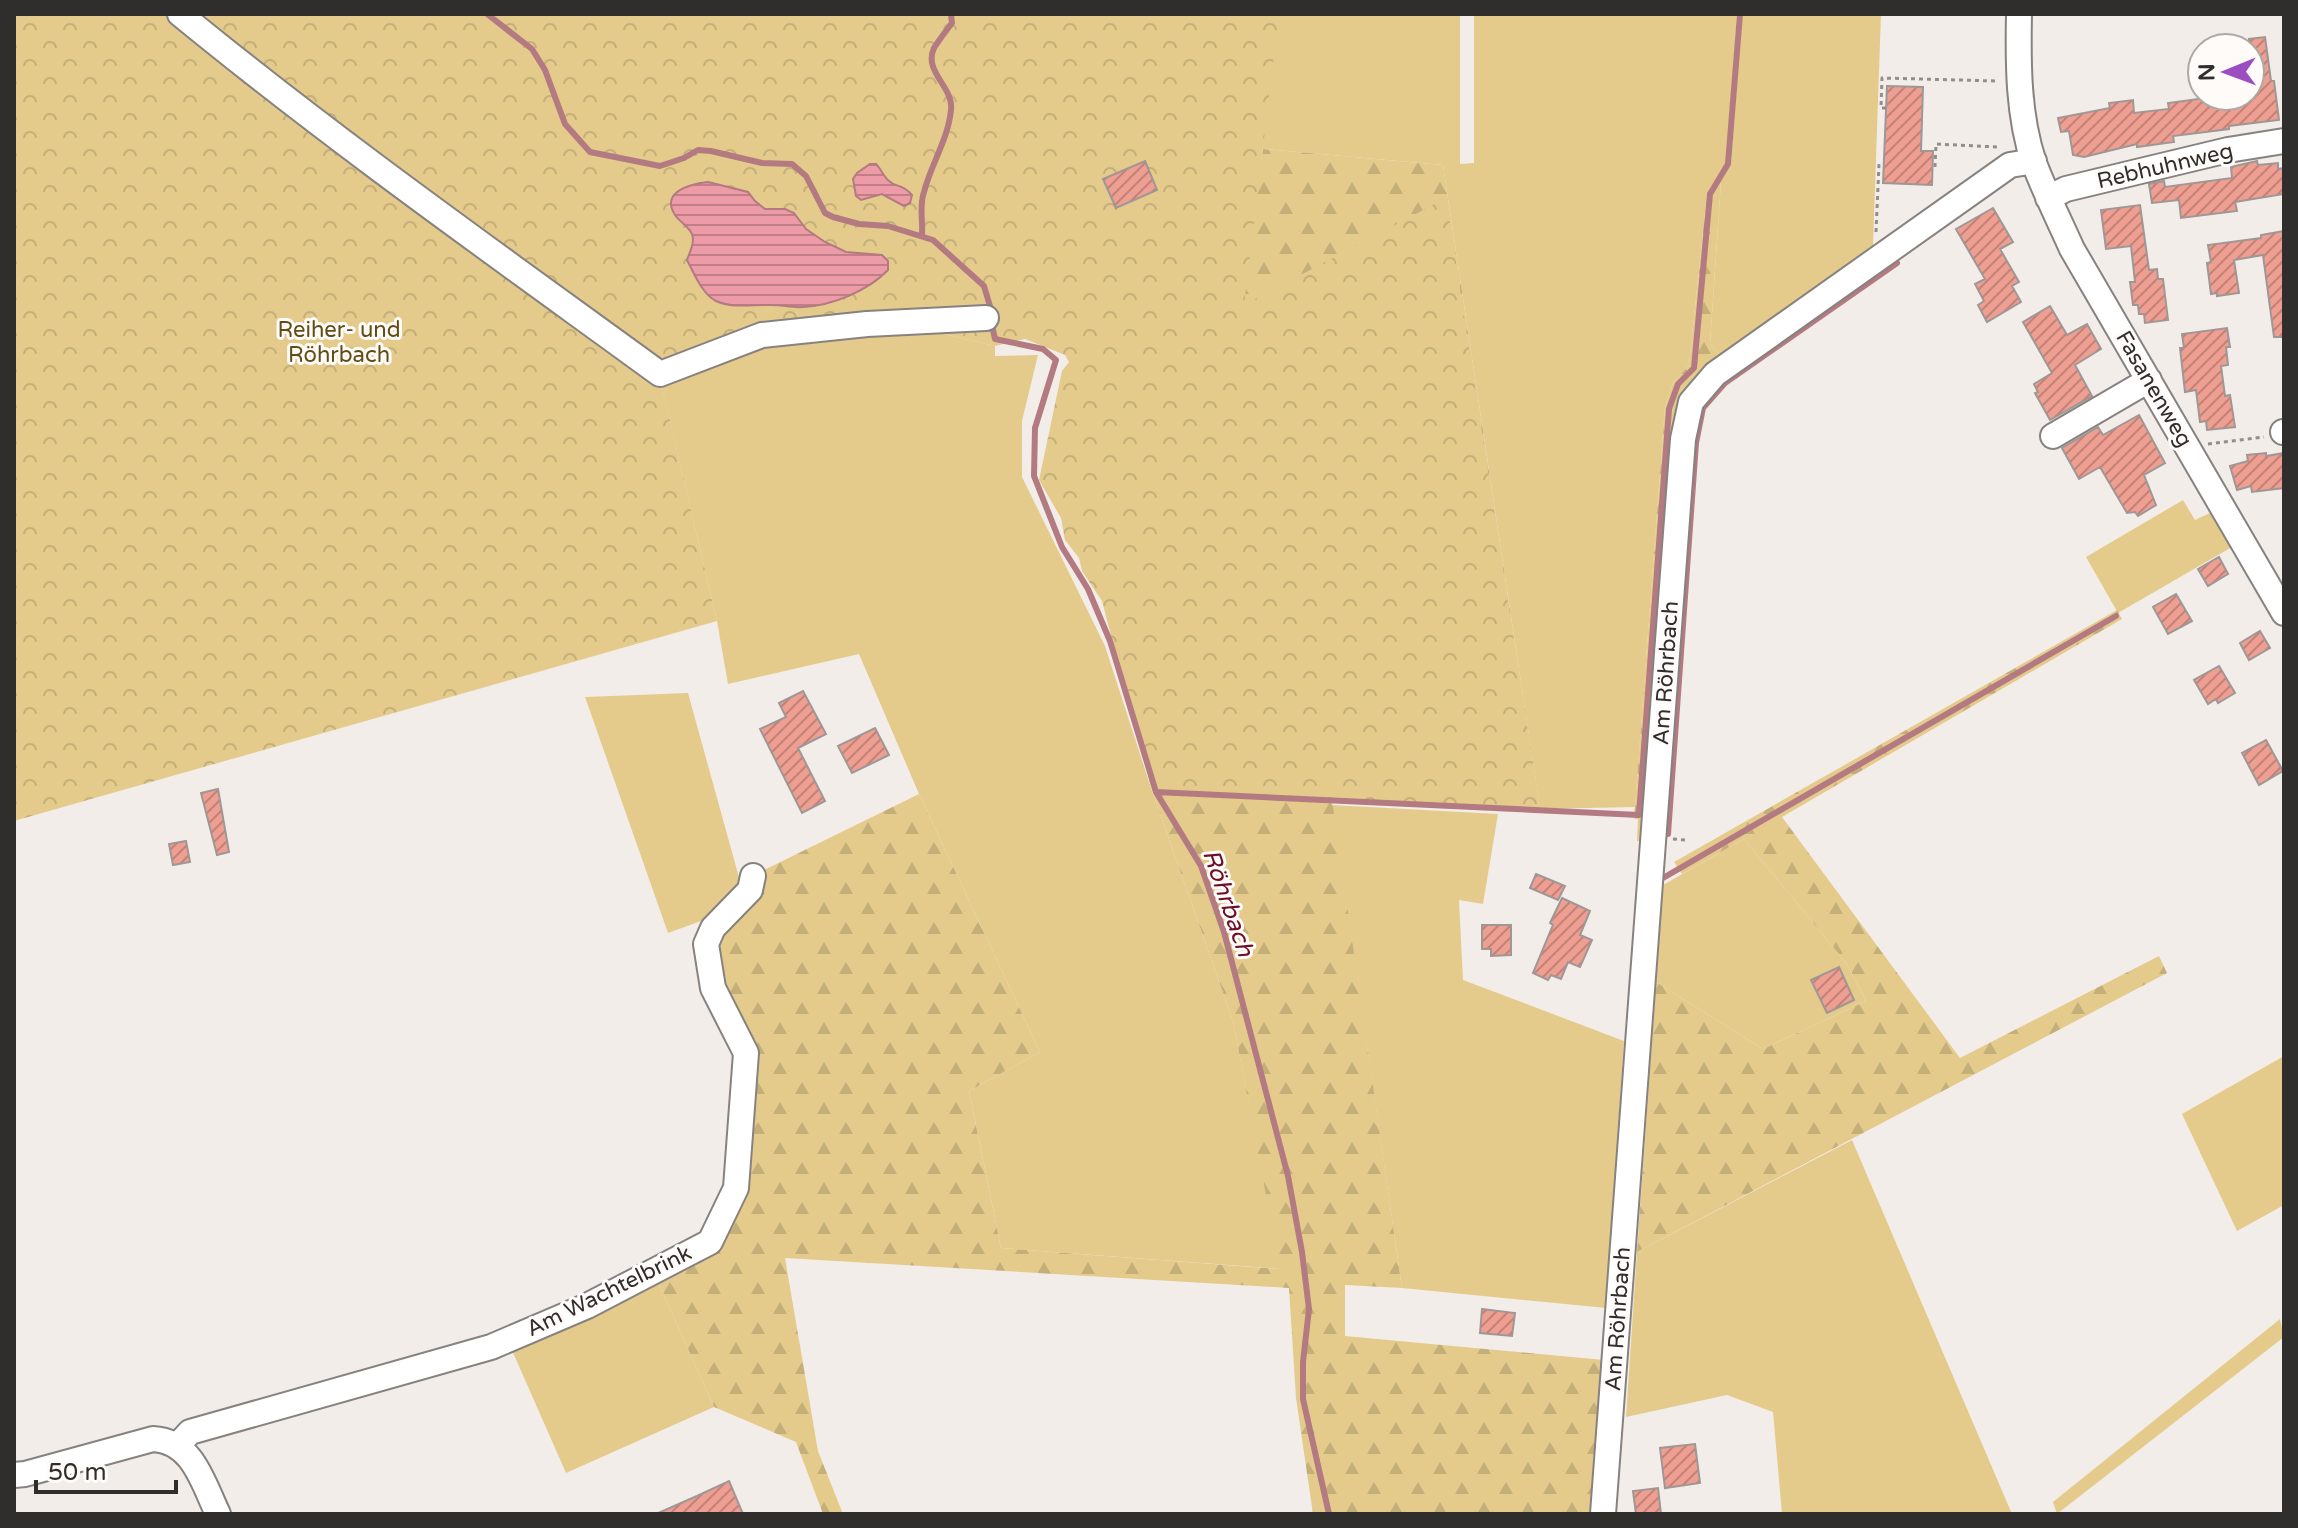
<svg xmlns="http://www.w3.org/2000/svg" width="2298" height="1528" font-family="'Varela Round',sans-serif">
	<style>
		.green { fill: #e4cb8c }
		.forest { fill: url(#forest-firs) }
		.park { fill: url(#park-crowns) }
		.water { fill: url(#water-rules); stroke: #b47a82; stroke-width: 2 }
		.lines { fill: none; stroke-linecap: round; stroke-linejoin: round }
		.stream { stroke: #b47a82; stroke-width: 6 }
		.building { fill: url(#building-hatch); stroke: #9e9796; stroke-width: 2 }
		.minor-casing { stroke: #87827f; stroke-width: 28 }
		.path { stroke: #938e8c; stroke-width: 3; stroke-dasharray: 4 4; stroke-linecap: butt }
		.minor { stroke: #fff; stroke-width: 24 }
		.labels { text-anchor: middle; dominant-baseline: central; stroke-width: 6; stroke-linejoin: round; paint-order: stroke }
		.street-label { font-size: 22px; fill: #302e2d; stroke: #fefbf9 }
		.park-label { font-size: 22px; fill: #614d14; stroke: #fefbf9 }
		.water-label { font-size: 24px; font-style: italic; fill: #6d0d29; stroke: #fefbf9 }
	</style>
	<defs>
		<pattern id="forest-firs" width="22" height="20" patternUnits="userSpaceOnUse" patternTransform="scale(2)"><rect width="22" height="20" fill="#e4cb8c"/><path d="M5 1l3.5 6h-7zM16 11l3.5 6h-7z" fill="#c4af79"/></pattern>
		<pattern id="park-crowns" width="20" height="18" patternUnits="userSpaceOnUse" patternTransform="scale(2)"><rect width="20" height="18" fill="#e4cb8c"/><path d="M2 6a3 3 0 1 1 6 0M12 15a3 3 0 1 1 6 0" fill="none" stroke="#c4af79"/></pattern>
		<pattern id="water-rules" width="6" height="5" patternUnits="userSpaceOnUse" patternTransform="scale(2)"><rect width="6" height="5" fill="#ed9ba6"/><path d="M0 2.5h6" fill="none" stroke="#c07f88"/></pattern>
		<pattern id="building-hatch" width="6" height="6" patternUnits="userSpaceOnUse" patternTransform="scale(2)"><rect width="6" height="6" fill="#ef9f91"/><path d="M-1 1l2-2M0 6l6-6M5 7l2-2" fill="none" stroke="#c28277"/></pattern>
	</defs>
	<rect width="100%" height="100%" fill="#f3edea"/>
	<path class="green" d="M496,14H1460V164L1474,163V14H1737L1726,163L1707,193L1689,365L1673,383L1665,407L1635,807L1540,809L1443,165L1263,149Z
		M1742,14H1881L1873,246L1721,356L1710,344L1721,181L1731,164Z
		M936,332L995,346V356L1038,355L1022,421V477L1105,646L1152,791L1233,1021L1281,1269L1001,1248L969,1091L1040,1052L919,794L859,654L728,684L717,621L661,383L773,341Z
		M2183,500L2195,520L2212,512L2232,547L2118,613L2086,557Z
		M688,693L740,881L715,916L668,933L585,697Z
		M1332,805L1498,814L1483,904L1459,900L1463,980L1624,1041L1606,1308L1402,1288Z
		M1744,839L1847,964L1866,1001L1763,1049L1656,982L1663,885Z
		M2284,1056V1205L2237,1231L2182,1114Z
		M1852,1140L2012,1514H1782L1773,1412L1727,1395L1626,1417L1637,1252Z
		M658,1282L714,1407L566,1473L511,1348Z
		M2280,1319L2284,1337L2057,1514L2053,1502Z"/>
	<path class="forest" d="M1263,149L1443,165L1540,809L1332,800L1402,1288L1345,1285V1336L1604,1360L1592,1514H1313L1296,1398L1289,1288L785,1258L818,1451L843,1514H823L796,1442L714,1407L658,1282L715,1249L753,1052L719,987L712,946L758,873L919,794L1040,1052L969,1091L1001,1248L1280,1269L1233,1021L1152,791L1158,792Z
		M1716,178L1721,181L1710,344L1721,356L1682,398L1644,842L1637,841L1638,819H1634L1665,407L1673,383L1689,365L1707,193Z
		M2117,610L2122,619L1782,817L1960,1058L2159,956L2167,973L1637,1252L1656,982L1763,1049L1866,1001L1847,964L1744,839L1682,874L1674,862Z"/>
	<path class="park" d="M14,14H1279L1244,305L1446,198L1540,809L1152,791L1102,601L1082,571L1079,558L1065,540L1061,518L1039,480L1062,371L1069,362L1065,355L1025,339L995,346L936,332L773,341L661,382L717,621L14,821Z"/>
	<path class="water" d="M870,164H876C881,169 884,177 889,181C896,188 902,183 912,195L910,203L904,206L882,194L861,200L856,196L853,179L857,173Z
		M708,182L748,192L755,201L765,209H785L794,213L806,229L825,242L846,252L882,255L888,261V270C869,290 832,306 803,307C793,308 782,305 772,305C753,304 734,309 716,301C702,294 694,273 687,260C690,252 695,242 692,234C689,227 680,222 675,215C660,192 690,184 708,182Z"/>
	<g class="lines">
		<path class="stream" d="M487,14L532,49L545,70L565,124L590,152L660,166L684,158L698,150L711,151L762,163L792,164L806,176L825,213L833,217L859,224L888,226L933,240L984,286L992,313
			M922,235C923,220 919,206 924,192C931,164 948,140 951,110C954,87 923,72 934,48C939,40 946,31 952,23L951,14
			M992,325L995,339L1043,349L1056,360L1035,428L1034,476L1062,547L1088,589L1110,641L1156,792L1201,866L1224,932L1288,1176L1302,1252L1309,1309L1303,1362V1399L1329,1514
			M1156,792L1639,815L1669,409L1678,384L1694,368L1710,194L1728,164L1740,14
			M1668,834L1696,443L1703,408L1725,383L1897,263
			M1663,878L2116,616"/>
	</g>
	<path class="building" d="M2265,37L2271,81H2274L2279,120L2229,126V129L2173,136L2174,142L2137,147V144L2084,157L2073,155L2069,131L2061,132L2058,118L2110,108L2109,103L2133,100L2134,113L2169,109L2168,103L2221,96H2250L2249,39Z
		M1887,86L1923,87L1921,151H1933L1932,185L1883,183Z
		M1145,161L1157,190L1116,208L1103,179Z
		M2257,161L2258,165L2278,163V169L2284,168V194L2235,202L2237,211L2181,218L2179,200L2152,203L2149,184L2164,181L2165,187L2232,178L2231,167Z
		M2140,205L2149,270L2157,269L2158,279H2163L2168,320L2145,323L2144,314H2139L2138,305H2133L2130,282H2135L2131,246L2106,249L2101,210Z
		M1993,208L2013,242L2000,249L2019,282L2012,286L2021,302L1987,322L1978,305L1984,301L1975,284L1985,279L1956,229Z
		M2284,231V337H2274L2263,255L2234,260L2239,293L2217,296V293L2211,294L2207,263L2211,262L2208,245L2261,238V235Z
		M2050,306L2067,335L2087,324L2101,349L2075,365L2092,396L2050,420L2035,393L2038,392L2034,384L2052,373L2023,322Z
		M2227,328L2230,347H2226L2228,365L2221,366L2225,396L2230,395L2235,427L2207,430L2206,421L2200,422L2196,390L2185,392L2180,348H2184L2182,334Z
		M2139,415L2165,463L2144,475L2156,505L2138,516L2135,512L2127,513L2100,467L2079,479L2062,448L2098,427L2103,435Z
		M2266,453V456L2284,453V488L2252,492L2251,486L2237,490L2230,466L2248,461L2247,455Z
		M2219,557L2228,574L2208,586L2198,569Z
		M2176,594L2192,621L2168,634L2153,607Z
		M2260,631L2270,648L2249,660L2240,643Z
		M2219,666L2235,693L2218,703L2216,699L2208,704L2194,680Z
		M803,691L826,734L798,748L825,801L802,813L760,729L786,717L779,703Z
		M875,728L889,755L852,773L838,746Z
		M2266,740L2283,771L2259,785L2242,753Z
		M218,789L229,852L217,855L201,793Z
		M186,841L190,862L173,865L169,844Z
		M1536,874L1565,886L1558,900L1530,888Z
		M1562,898L1590,911L1580,935L1592,940L1580,967L1568,962L1561,979L1551,975L1548,980L1533,973L1553,925L1550,923Z
		M1482,925H1511V955L1491,956V949H1482Z
		M1839,967L1854,1000L1827,1013L1811,980Z
		M1482,1309L1515,1313L1512,1336L1480,1333Z
		M1695,1444L1700,1483L1665,1488L1660,1448Z
		M729,1481L743,1514H656L697,1496Z
		M1658,1488L1661,1514H1636L1633,1491Z"/>
	<g class="lines">
		<defs>
			<path id="minor" d="M180,14C335,141 498,256 660,374L762,335L867,324L986,318
				M2019,14C2018,63 2018,116 2034,163C2045,192 2059,220 2072,249L2284,613
				M2048,198L2066,189L2228,150L2284,141
				M2283,432H2284
				M2053,436L2149,380
				M178,1445L190,1432L491,1347L587,1306L710,1242L736,1188L746,1053L713,988L706,944L713,928L750,890L753,876
				M14,1475L25,1474L153,1439C193,1441 203,1483 218,1514
				M1603,1514L1683,439L1691,402L1715,374L2010,165L2034,161"/>
		</defs>
		<use href="#minor" class="minor-casing"/>
		<path class="path" d="M1886,108H1881L1882,78L1997,81
			M1935,167L1936,144L1997,147
			M1876,232L1879,164
			M2208,444L2264,437
			M1673,839L1685,840"/>
		<use href="#minor" class="minor"/>
	</g>
	<g class="labels">
		<g class="street-label">
			<text transform="translate(2165 166) rotate(-13)">Rebhuhnweg</text>
			<text transform="translate(2154 389) rotate(60)">Fasanenweg</text>
			<text transform="translate(1666 673) rotate(-86)">Am Röhrbach</text>
			<text transform="translate(609 1291) rotate(-26)">Am Wachtelbrink</text>
			<text transform="translate(1618 1319) rotate(-86)">Am Röhrbach</text>
		</g>
		<g class="park-label">
			<text x="339" y="330">Reiher- und<tspan x="339" dy="25">Röhrbach</tspan></text>
		</g>
		<g class="water-label">
			<text transform="translate(1228 903) rotate(71)">Röhrbach</text>
		</g>
	</g>
	<rect width="2298" height="1528" fill="none" stroke="#302e2d" stroke-width="32"/>
	<g transform="translate(2226 72) rotate(269)"><circle r="38" fill="#fefbf9" stroke="#aca9a7" stroke-width="2"/>
	<path d="M0-6L14 30L0 20L-14 30Z" fill="#9b4ec0"/>
	<text y="-12" font-size="22" font-weight="bold" text-anchor="middle" fill="#302e2d">N</text>
	</g>
	<path d="M36 1480v12h140v-12" fill="none" stroke="#302e2d" stroke-width="4"/>
	<text x="48" y="1480" font-size="24" fill="#302e2d" stroke="#fefbf9" stroke-width="6" paint-order="stroke">50 m</text>
</svg>
